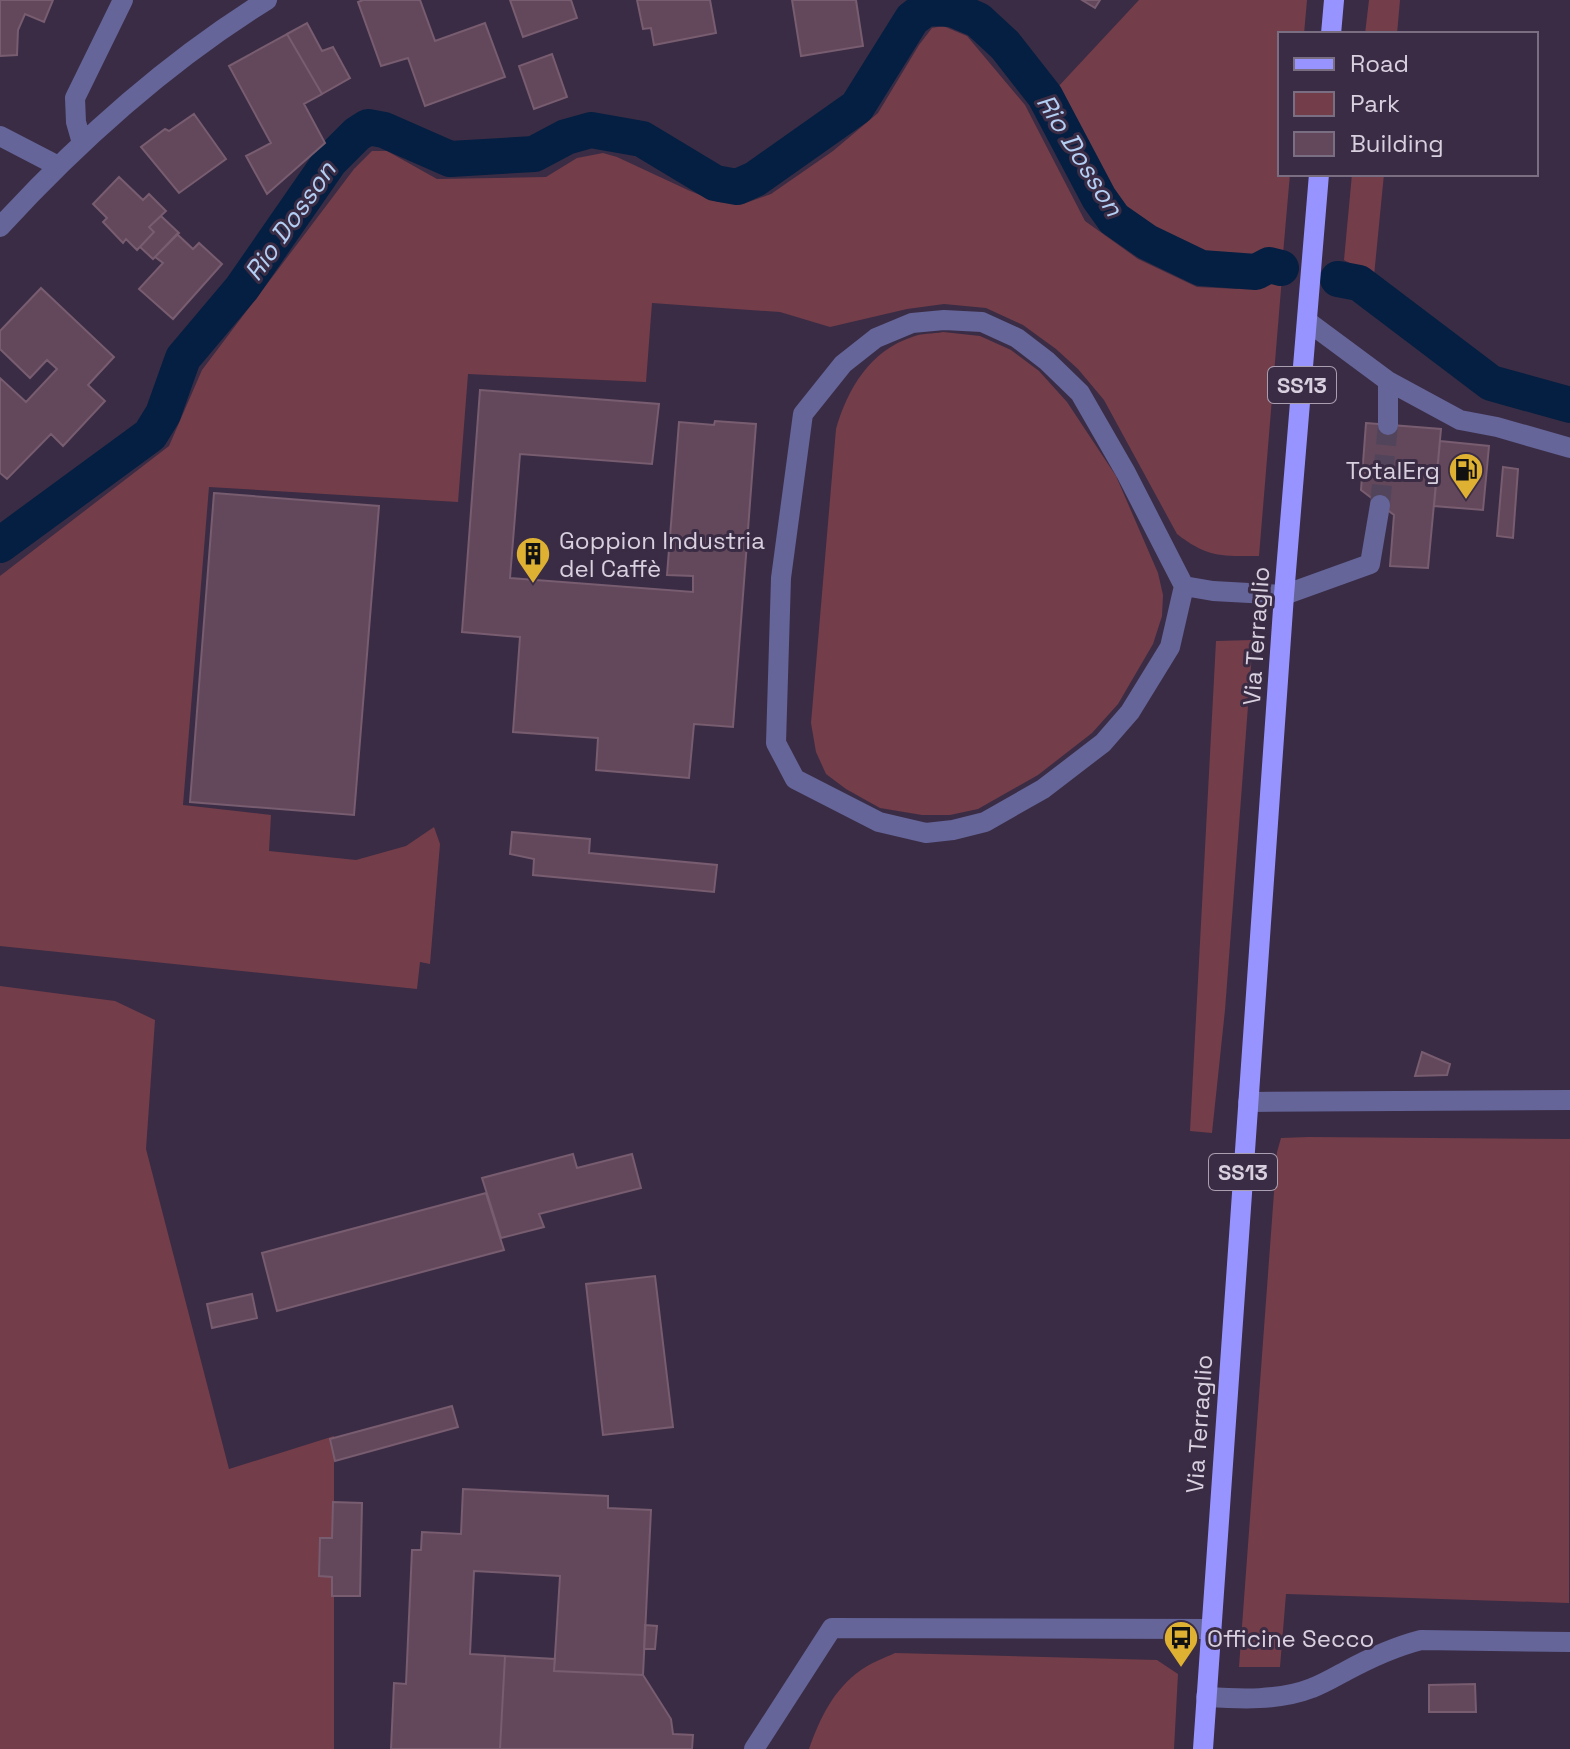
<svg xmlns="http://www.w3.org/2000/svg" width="1570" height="1749" font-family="'Space Grotesk',sans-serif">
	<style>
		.green { fill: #743d4a }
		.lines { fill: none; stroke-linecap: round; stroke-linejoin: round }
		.canal { stroke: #041f41; stroke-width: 36 }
		.building { fill: #63485b; stroke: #785c6f; stroke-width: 2 }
		.minor-tunnel { stroke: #52455b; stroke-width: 20; stroke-dasharray: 20 10; stroke-linecap: butt }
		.minor { stroke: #656599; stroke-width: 20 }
		.major { stroke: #9794ff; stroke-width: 20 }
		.labels { text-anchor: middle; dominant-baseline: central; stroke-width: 6; stroke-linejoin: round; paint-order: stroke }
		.shield { fill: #3a2c44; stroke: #a99fb0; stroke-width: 2 }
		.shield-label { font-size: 22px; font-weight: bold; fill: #d8d0df }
		.poi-label { font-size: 24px; fill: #d8d0df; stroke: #3a2c44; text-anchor: start }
		.street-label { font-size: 24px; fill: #d8d0df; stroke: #3a2c44 }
		.water-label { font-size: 26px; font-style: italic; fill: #b3cef3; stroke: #3a2c44 }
	</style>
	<rect width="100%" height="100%" fill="#3a2c44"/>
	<path class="green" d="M1139,0H1307L1304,34H1280V174H1290L1283,254L1266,252L1246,258L1205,256L1160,235L1132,217L1103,182L1057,88Z
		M1369,0H1400L1397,34H1365Z
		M943,26L967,36L1025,105L1085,221L1138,259L1197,287L1238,289L1241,280L1282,277L1259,556C1221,556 1208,558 1177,534L1104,400L1078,369L1056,349L1023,325L986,308L944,304L907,309L830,327L780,312L652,303L646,382L468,374L458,502L209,487L183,805L271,815L269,851L356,860L406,846L434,827L440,844L430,964L420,962L417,989L0,946V576L169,446L202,370L354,169L372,151H387L437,179L546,177L577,158L603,153L617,157L690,191L718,202L743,204L771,194L833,151L878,113L919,45L932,28Z
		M1352,174H1384L1374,276L1344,260Z
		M943,332L980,336L1011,350L1039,371L1067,402L1116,476L1158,573L1163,595L1162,616L1153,644L1118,704L1092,733L1038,775L978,809L950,815H922L880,808L846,789L826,774L816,752L811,723L836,429C848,388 870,351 912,337C921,333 933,334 943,332Z
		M1253,640L1225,1010L1212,1133L1190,1131L1216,641Z
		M0,986L115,1001L155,1020L146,1149L229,1469L334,1436V1749H0Z
		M1309,1137L1570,1139L1569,1603L1286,1594L1280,1667H1239L1277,1152L1281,1138Z
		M895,1653L1157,1660L1178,1674L1174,1749H809C820,1718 833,1690 861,1670C871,1663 884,1658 895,1653Z"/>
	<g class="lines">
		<path class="canal" d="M1338,279L1359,283L1491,383L1570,405
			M0,545L150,435L163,414L183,358L242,288L330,161L357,134L368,127L384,130L450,159L534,154L566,137L591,130L642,139L715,183L737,187L755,179L857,107L912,19L926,8L952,9L978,20L1005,45L1045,96L1099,198L1114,219L1147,242L1201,268L1256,272L1269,265L1281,268"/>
	</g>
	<path class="building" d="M0,0H53L44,22L25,14L18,30L17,55L0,56Z
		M363,0H420L435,41L485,23L505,77L425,106L408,58L381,66L358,2Z
		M510,0H571L577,18L523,37Z
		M637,0H710L716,33L654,45L651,28L643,29Z
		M792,0H856L863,46L801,56Z
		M1082,0H1100L1095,8Z
		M307,23L322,51L333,47L350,78L322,94L287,34Z
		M287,34L322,94L304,104L325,143L267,194L246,156L271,143L229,66Z
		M552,54L567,97L534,109L519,66Z
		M194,114L226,159L179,193L141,147L165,129L169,131Z
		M119,177L143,200L149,194L166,211L149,227L154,232L137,250L126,239L123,243L103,222L107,218L93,204Z
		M161,216L179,233L153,259L140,247L154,232L149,227Z
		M177,234L193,249L199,243L222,264L173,319L139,289L163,263L155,257Z
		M41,288L114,357L88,385L105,401L63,446L51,434L7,479L0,473V378L26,402L57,369L47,360L30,378L0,349V331Z
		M480,390L659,404L652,464L520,454L510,578L693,592V576L667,575L679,422L714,425L715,421L756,424L733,727L694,724L689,778L596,770L598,738L513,732L520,637L462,632Z
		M1366,423L1441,429L1428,568L1390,566L1394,515L1361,490Z
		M1440,441L1489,446L1483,510L1434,506Z
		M1503,467L1518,469L1513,538L1497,536Z
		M214,493L379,506L354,815L190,802Z
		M512,832L590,839L589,853L717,865L714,892L533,875L534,859L510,854Z
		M1422,1052L1450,1064L1447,1075L1415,1076Z
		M573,1154L577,1168L632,1154L641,1188L539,1214L544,1227L501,1238L482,1178Z
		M486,1193L504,1250L277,1311L262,1253Z
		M655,1276L673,1427L603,1435L586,1284Z
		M252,1294L257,1318L212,1328L207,1304Z
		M452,1406L458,1427L335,1461L330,1439Z
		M463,1489L608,1496V1508L651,1510L643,1675L554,1671L560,1576L474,1571L470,1654L505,1656L500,1749H391L394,1683L406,1684L412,1550H421L422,1532L461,1534Z
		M333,1502L362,1503L360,1596H332V1577L319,1576L320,1538H332Z
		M645,1625L657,1626L655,1649H644Z
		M505,1656L555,1659L554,1671L643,1675L671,1719L673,1734L693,1735L692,1749H500Z
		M1475,1684L1476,1712H1429V1685Z"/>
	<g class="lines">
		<path class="minor-tunnel" d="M1380,505L1388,425"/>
		<path class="minor" d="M0,136L58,166
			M82,143L76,122L75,98L123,0
			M0,227C79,141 167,62 267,0
			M944,320L982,322L1017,338L1047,361L1080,393L1126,473L1184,586L1170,647L1130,712L1103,743L1043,789L985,822L953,830L926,833L879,822L795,779L776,743L781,578L803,414L843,364L876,338L912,323Z
			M1307,321L1388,381V425
			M1388,381L1460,420L1497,427L1570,448
			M1184,586L1213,591L1284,595L1370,564L1380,505
			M1248,1102L1570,1100
			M1206,1697C1240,1699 1279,1701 1312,1688C1323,1684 1335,1677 1346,1671C1370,1658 1394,1647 1421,1640L1570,1642
			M754,1749L832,1628L1210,1629"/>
		<path class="major" d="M1331,34L1334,0
			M1203,1749L1284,595L1319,174"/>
	</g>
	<defs>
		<symbol id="fuel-pin" viewBox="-11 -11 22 30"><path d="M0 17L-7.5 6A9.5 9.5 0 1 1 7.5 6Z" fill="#deb133" stroke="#3a2c44"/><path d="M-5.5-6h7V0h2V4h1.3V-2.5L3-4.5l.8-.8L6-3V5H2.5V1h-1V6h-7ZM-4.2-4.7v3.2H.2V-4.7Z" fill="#111"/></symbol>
		<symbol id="building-pin" viewBox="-11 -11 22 30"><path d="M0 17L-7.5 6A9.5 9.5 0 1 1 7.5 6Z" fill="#deb133" stroke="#3a2c44"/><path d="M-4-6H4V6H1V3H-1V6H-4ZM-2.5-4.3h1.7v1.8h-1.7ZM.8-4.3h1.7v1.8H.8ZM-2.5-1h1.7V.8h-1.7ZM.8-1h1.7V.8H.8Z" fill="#111"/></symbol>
		<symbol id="bus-pin" viewBox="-11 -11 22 30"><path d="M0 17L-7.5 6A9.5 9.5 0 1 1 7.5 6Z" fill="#deb133" stroke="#3a2c44"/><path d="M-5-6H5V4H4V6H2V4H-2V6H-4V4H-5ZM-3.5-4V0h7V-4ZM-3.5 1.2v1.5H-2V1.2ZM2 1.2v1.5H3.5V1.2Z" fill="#111"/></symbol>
	</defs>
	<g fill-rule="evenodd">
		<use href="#fuel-pin" x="1446" y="450" width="40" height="54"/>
		<use href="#building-pin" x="513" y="534" width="40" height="54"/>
		<use href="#bus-pin" x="1161" y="1618" width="40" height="54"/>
	</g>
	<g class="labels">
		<g class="shield">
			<rect x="1268" y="367" width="68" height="36" rx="6"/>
			<rect x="1209" y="1154" width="68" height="36" rx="6"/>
		</g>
		<g class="shield-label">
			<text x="1302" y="385">SS13</text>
			<text x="1243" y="1172">SS13</text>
		</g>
		<g class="poi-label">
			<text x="1440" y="470" text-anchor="end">TotalErg</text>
			<text x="559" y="540">Goppion Industria<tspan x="559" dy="28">del Caffè</tspan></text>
			<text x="1207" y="1638">Officine Secco</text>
		</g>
		<g class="street-label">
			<text transform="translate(1256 636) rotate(-86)">Via Terraglio</text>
			<text transform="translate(1199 1424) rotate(-86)">Via Terraglio</text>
		</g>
		<g class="water-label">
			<text transform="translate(1080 155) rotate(58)">Rio Dosson</text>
			<text transform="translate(290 221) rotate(-55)">Rio Dosson</text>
		</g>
	</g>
	<rect x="1278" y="32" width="260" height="144" fill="#3a2c44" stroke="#796e82" stroke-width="2"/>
	<rect x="1294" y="58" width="40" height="12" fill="#9794ff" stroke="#796e82" stroke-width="2"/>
	<text x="1350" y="72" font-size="24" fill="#d8d0df">Road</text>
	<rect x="1294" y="92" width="40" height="24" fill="#743d4a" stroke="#796e82" stroke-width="2"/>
	<text x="1350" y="112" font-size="24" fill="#d8d0df">Park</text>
	<rect x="1294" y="132" width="40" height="24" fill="#63485b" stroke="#796e82" stroke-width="2"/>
	<text x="1350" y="152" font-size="24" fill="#d8d0df">Building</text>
</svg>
